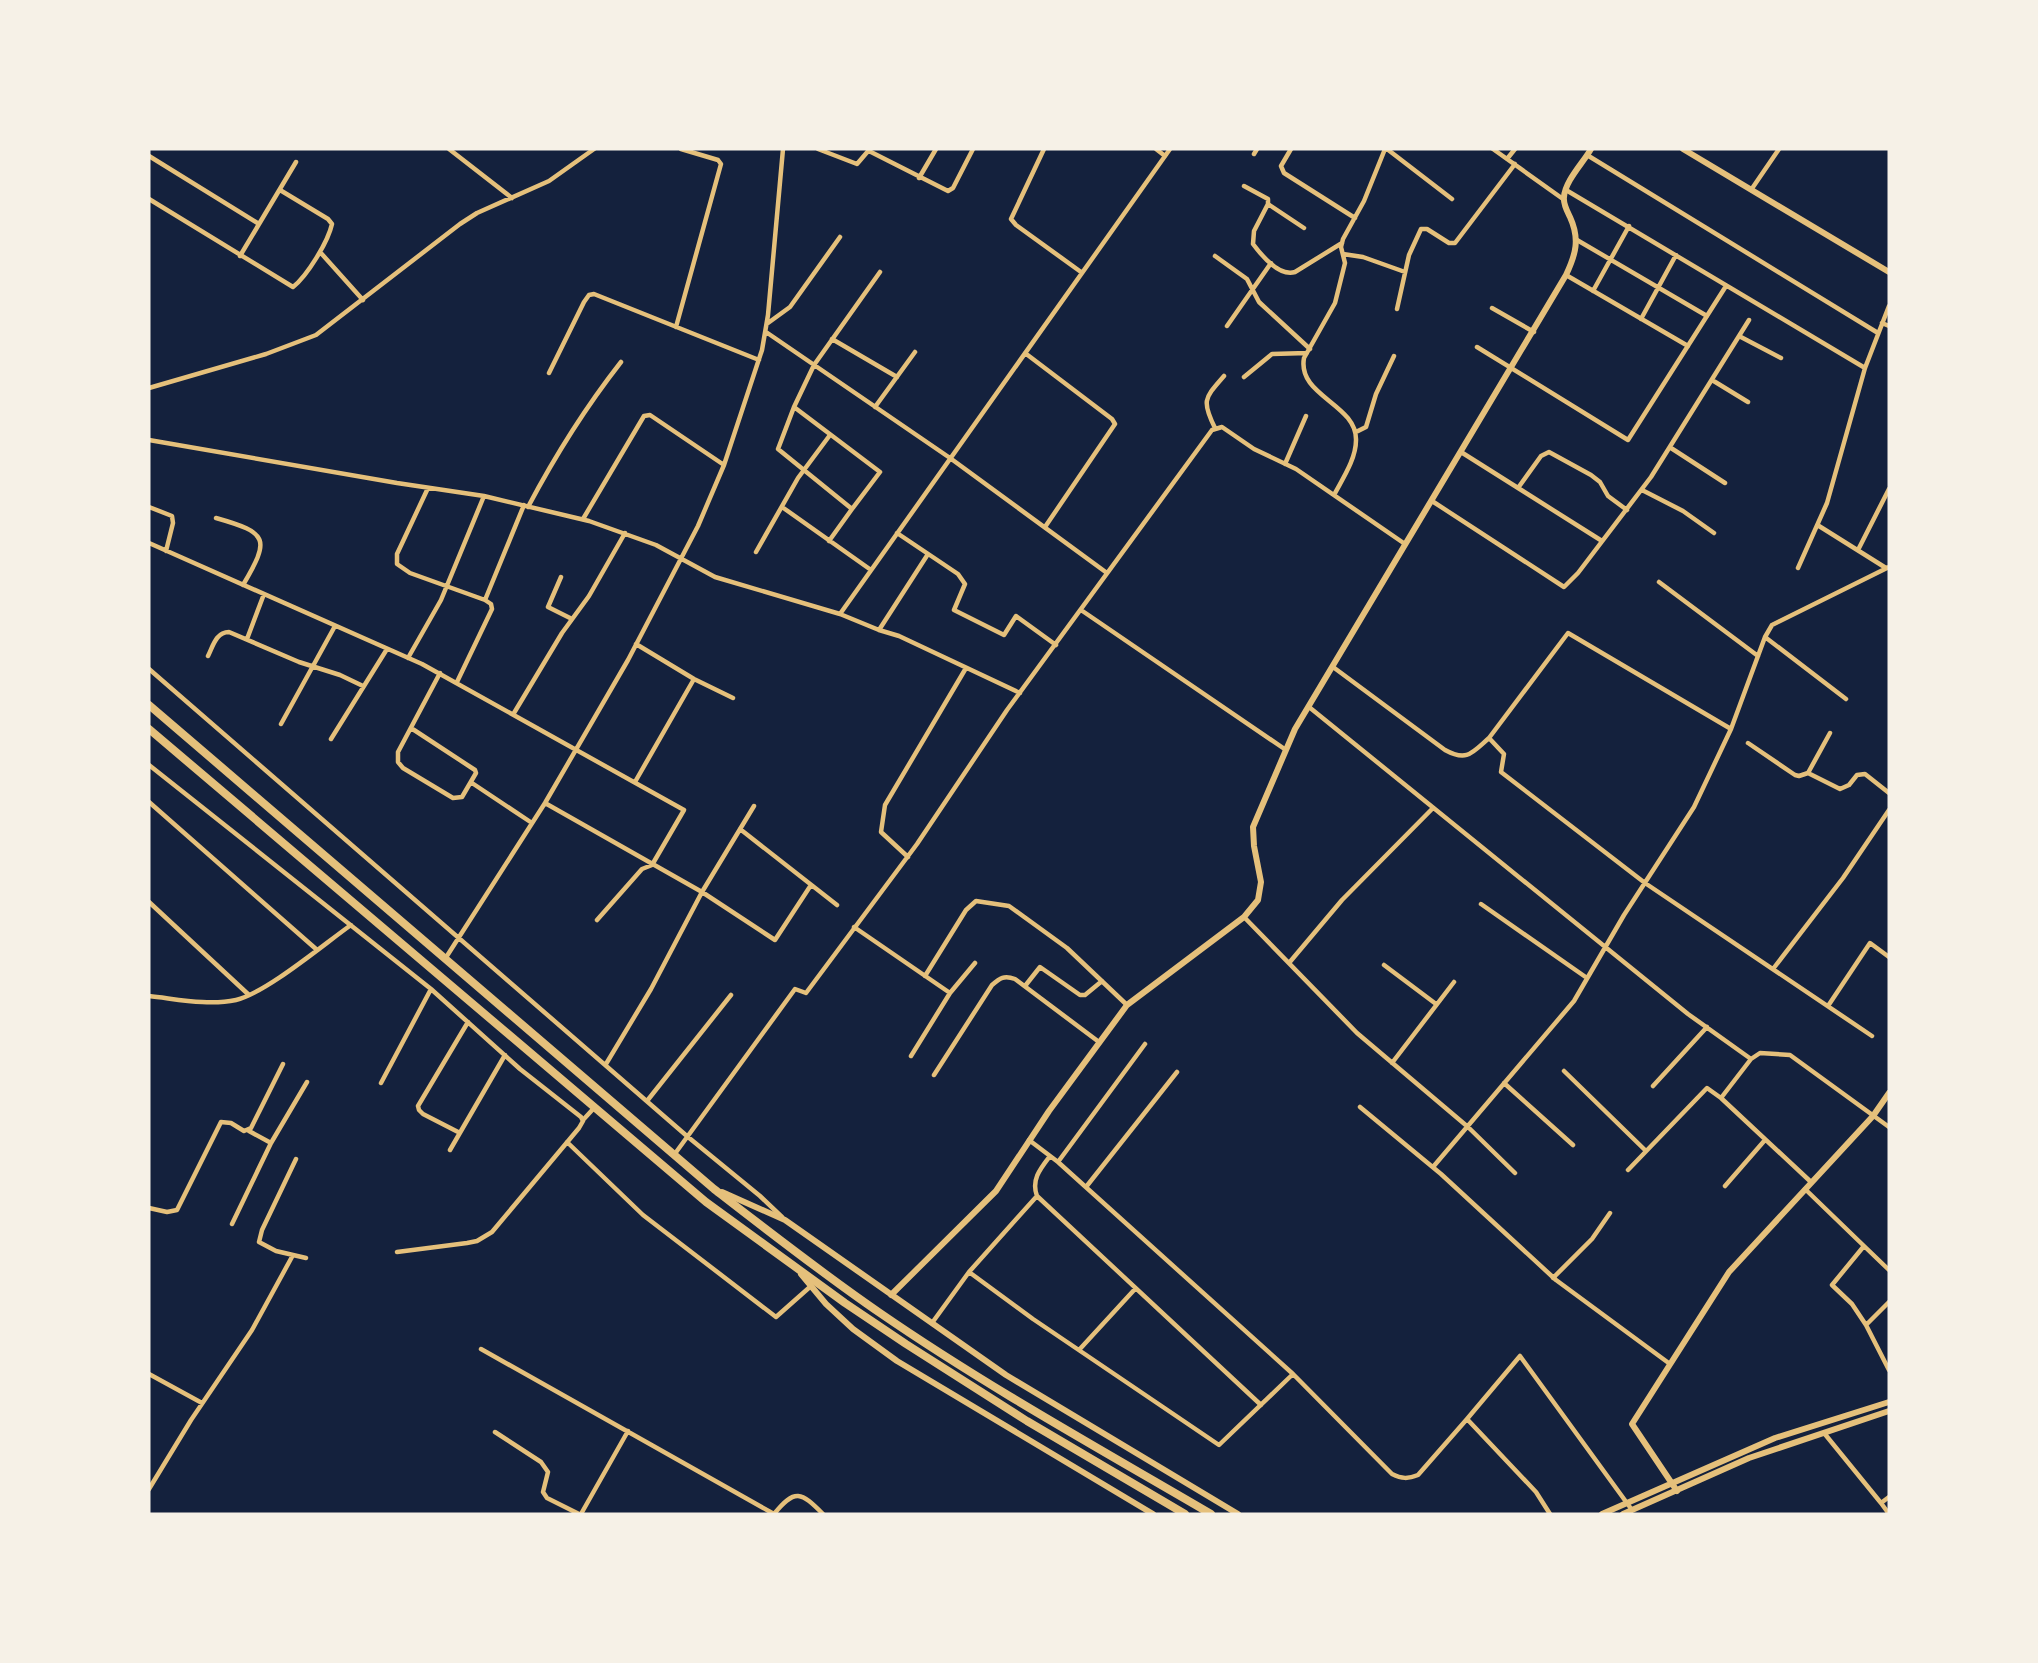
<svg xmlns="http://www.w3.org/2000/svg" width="2038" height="1663" font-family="'Alegreya Sans',sans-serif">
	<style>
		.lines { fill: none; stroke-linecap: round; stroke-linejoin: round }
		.minor { stroke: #e5c07b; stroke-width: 4.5 }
		.tertiary { stroke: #e5c07b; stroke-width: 6 }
		.trunk { stroke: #e5c07b; stroke-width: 8 }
	</style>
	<rect width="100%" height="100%" fill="#14213d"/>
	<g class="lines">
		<path class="minor" d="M449,149L512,198
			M818,149L857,164L869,150
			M1044,149L1011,219L1016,225L1081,272
			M1156,149L1165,156
			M1291,149L1281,166L1284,173L1355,218
			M1387,149L1452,199
			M1493,149L1563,199
			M869,151L948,191L953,188L973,149
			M1254,154L1257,149
			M1587,155L1878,333
			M149,156L259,224
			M1507,159L1515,149
			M919,178L936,149
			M1244,186L1268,199V204L1254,231L1253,244C1262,256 1279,277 1295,272L1342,243
			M1566,190L1865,368
			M1751,190L1779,149
			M149,199L293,287C307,276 328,242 332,224L328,219L280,190
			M1268,204L1304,228
			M1577,240L1707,316
			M320,252L363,300
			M1343,254L1363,257L1405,272
			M240,256L296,162
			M1215,256L1247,279L1259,302L1310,349
			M1566,275L1688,346
			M1593,291L1629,226
			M1492,308L1534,332
			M1397,309L1409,255L1421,229H1427L1449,243H1455L1515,164
			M1641,319L1676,255
			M768,323L790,307L840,237
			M1882,323L1889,326
			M1227,326L1271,263
			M676,327L721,164L718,160L681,149
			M766,332L950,458L1107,573
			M1739,336L1781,358
			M832,339L897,377
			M1477,347L1628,440L1726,286
			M1025,353L1112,419L1115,424L1045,527
			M549,373L584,302L589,295L594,294L759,360
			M1244,377L1272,354L1307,353
			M1712,380L1748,402
			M149,388L266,354L316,335L460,224L477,213L549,181L594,149
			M794,407L778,449L852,509L880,472L794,407L814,365L880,272
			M875,407L915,352
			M1215,428C1201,400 1205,398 1224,376
			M1356,432L1366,427L1376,394L1394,356
			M149,440L397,483L484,496L589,521L656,545L715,577L840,614L1170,149
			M1671,448L1725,483
			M1461,452L1602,541
			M1285,464L1306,416
			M428,488L397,554V564L410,573L485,600L491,604L492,609L457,682
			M1518,488L1541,456L1549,452L1591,475L1600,482L1608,496L1627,510
			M1642,490L1683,511L1714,533
			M1334,495C1343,478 1356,459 1356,440C1357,404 1297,396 1304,358L1335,303L1345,263L1341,247L1343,239L1364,201L1385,149
			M1432,501L1564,587L1578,573L1651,477L1749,320
			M149,507L172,516L173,523L166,551
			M528,507C555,456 585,408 621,362
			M782,507L871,570
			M216,518C269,533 270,539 243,585
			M583,519L644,416L650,415L724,465
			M1819,526L1886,568
			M897,533L958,574L965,584L954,610L1004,635L1016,616L1056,645
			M829,541L852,509
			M149,543L422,664L684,810L652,865L642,869L597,920
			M1858,550L1889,489
			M756,552L798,478L830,435
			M928,554L879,630L899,636L1020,693
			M1798,568L1827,503L1865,368L1889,306
			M561,577L548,607L572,619
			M1659,582L1758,656
			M485,600L524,505
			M1081,610L1286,750
			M840,614L879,630
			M1765,637L1846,699
			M247,639L264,594
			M636,644L694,679L733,698
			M208,656C213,646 216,632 229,632L299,662L340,675L363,686
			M408,658L441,600L484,496
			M1333,667L1445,750C1467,762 1472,753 1489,738L1504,754L1501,772L1645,883L1872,1036
			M149,669L688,1137L760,1196L782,1217
			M1309,707L1688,1014L1751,1059L1760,1053L1790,1055L1889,1127
			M514,713L562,633L589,596L625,533
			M281,724L335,626
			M411,728L475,770L476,773L462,797L453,798L403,768L398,762V752L440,673
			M1489,738L1568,633L1731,729
			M331,739L387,649
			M1748,743L1795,775L1799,776L1808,773L1840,789L1849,785L1857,775L1865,774L1889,793
			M149,765L431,989L520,1069L581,1117L583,1121L579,1128L492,1232L477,1241L467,1243L397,1252
			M1808,773L1830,733
			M635,782L694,679
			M472,783L532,823
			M149,802L316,949
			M545,803L702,892L775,940L811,885
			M740,829L837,905
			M908,857L881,832L885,805L966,668
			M149,902L249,995
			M1481,904L1587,978
			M1244,917L1357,1033L1468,1127L1515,1173
			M854,927L950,993
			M445,959L545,803L628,660L698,526L724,465L762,350L768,315L783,149
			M1289,963L1342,900L1433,808
			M1384,965L1436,1004
			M1773,969L1843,878L1889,810
			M925,976L966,910L976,901L1009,906L1067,948L1127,1005
			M1025,986L1040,967L1080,995H1085L1102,981
			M149,996C177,999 208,1006 236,1000C266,993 324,944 351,925
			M1828,1006L1870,943L1889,957
			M911,1056L950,993L975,963
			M1751,1059L1721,1098L1811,1182
			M1392,1063L1454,982
			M606,1064L651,989L702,892L754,806
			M1564,1071L1646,1151
			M934,1075L992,985C1000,978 1004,975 1015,979L1099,1042
			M381,1083L431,989
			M1504,1083L1573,1145
			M1653,1086L1707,1027
			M647,1101L731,995
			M1360,1107L1441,1174L1556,1280L1670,1364
			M583,1120L594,1108
			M249,1131L271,1143
			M460,1133L423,1114L419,1110L418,1106L468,1022
			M1029,1140L1058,1162L1293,1374L1392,1474C1402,1479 1408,1479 1418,1475L1467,1419
			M567,1142L643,1215L776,1317L811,1286
			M450,1150L505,1055
			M674,1155L795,989L806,993L917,844L1007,710L1212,430L1222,427L1254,449L1296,469L1405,544
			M296,1159L262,1230L259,1242L276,1251L306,1258
			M1058,1162L1145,1044
			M1433,1167L1574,1001L1624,915L1694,807L1731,729L1765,637L1772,625L1889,567
			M1628,1170L1707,1088L1721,1098
			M1725,1186L1765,1140
			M1086,1187L1177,1072
			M1805,1189L1864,1246L1832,1285L1852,1304L1866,1325
			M1037,1196C1031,1180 1040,1169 1050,1156
			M149,1208L167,1212L177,1210L221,1122L231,1123L244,1131L251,1128L283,1064
			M232,1224L271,1143L307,1082
			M1864,1246L1889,1270
			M969,1272L1033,1319L1219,1445L1293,1374
			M1553,1278L1592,1239L1610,1213
			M1889,1302L1866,1325L1889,1370
			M932,1323L969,1272L1037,1196L1261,1405
			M481,1349L774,1514
			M1079,1350L1135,1289
			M149,1374L202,1403
			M495,1432L541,1462L548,1472L543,1492L547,1498L579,1514
			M1824,1433L1881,1503
			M149,1489L191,1420L252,1330L293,1255
			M581,1514L628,1431
			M774,1514C795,1488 801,1492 823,1514
			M1550,1514L1536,1492L1467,1419L1520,1356L1632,1510
			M1889,1514L1881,1503L1889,1497"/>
		<path class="tertiary" d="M1683,149L1889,272
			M722,1192L785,1220L1006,1375L1238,1514
			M801,1274L826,1304L853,1329L897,1361L1153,1514
			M891,1295L996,1191L1049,1111L1127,1005L1244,917L1258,900L1261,882L1254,846L1253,827L1295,729L1566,275C1576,254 1580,239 1570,217C1567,211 1563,204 1564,197C1565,181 1583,163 1591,149
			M1677,1491L1632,1424L1729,1272L1873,1116L1889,1093
			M1602,1514L1775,1438L1889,1402
			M1623,1514L1749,1458L1889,1411"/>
		<path class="trunk" d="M149,705L714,1189C768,1231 823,1274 880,1313C986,1386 1100,1449 1211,1514
			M149,729L706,1202L845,1303L906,1344L1027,1421L1185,1514"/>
	</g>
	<rect width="2038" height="1663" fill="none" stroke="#f6f1e7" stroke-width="301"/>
</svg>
